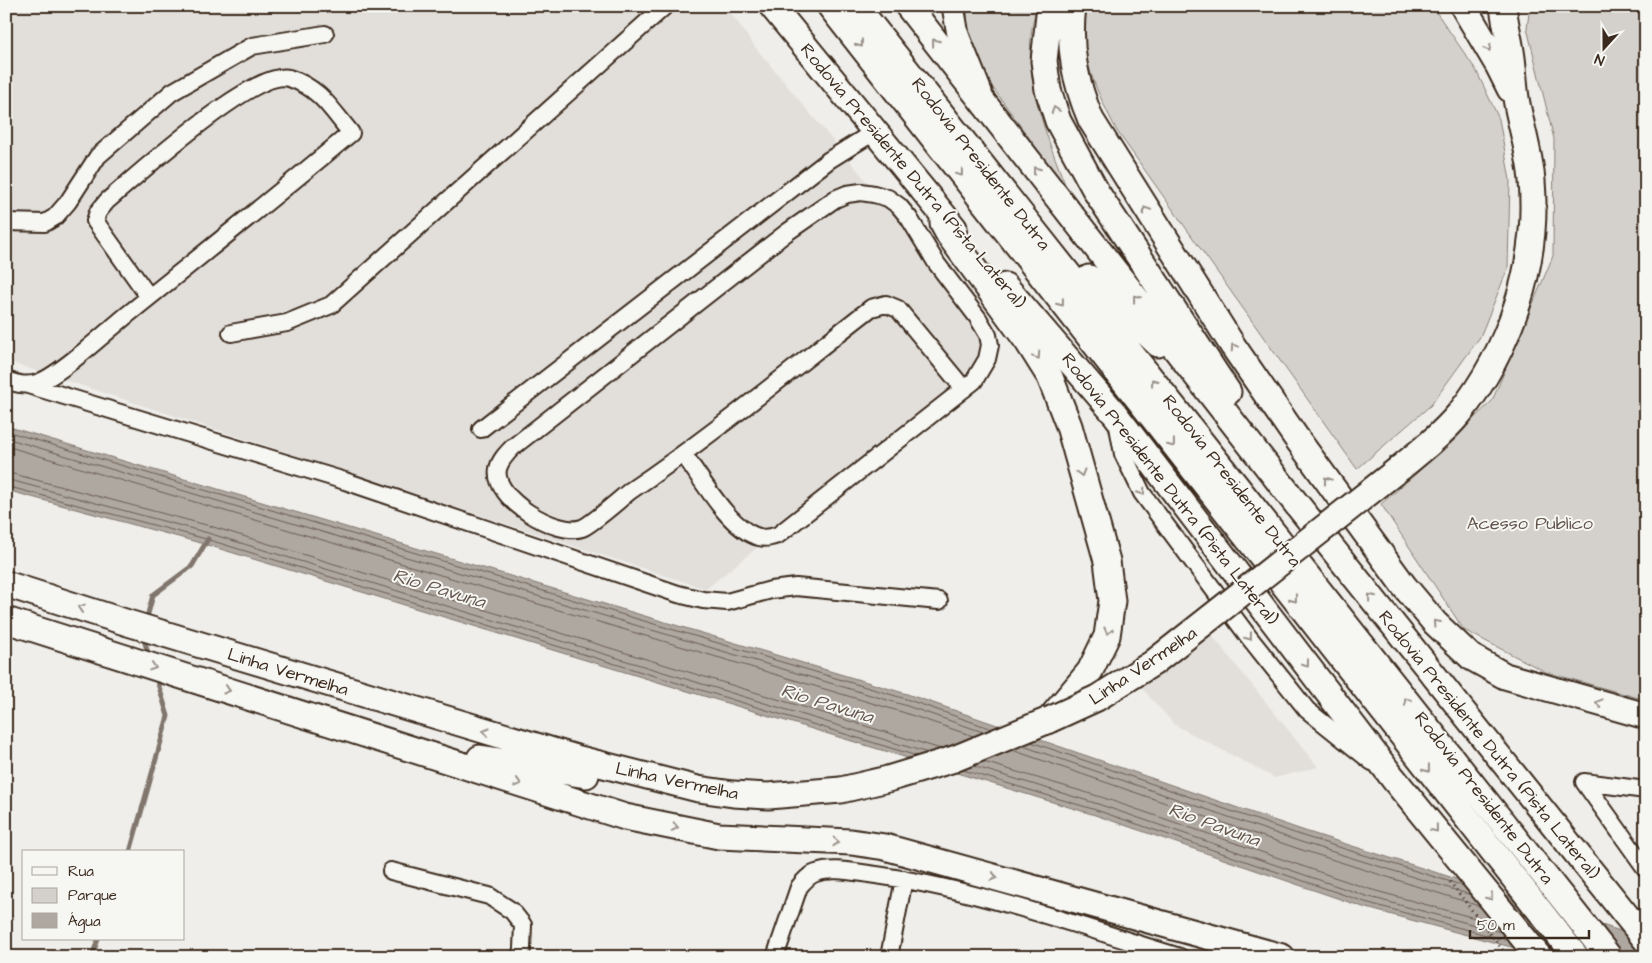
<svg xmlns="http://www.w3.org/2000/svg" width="1652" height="963" font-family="'Architects Daughter',sans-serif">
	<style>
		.built { fill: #e2dfdb }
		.green { fill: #d4d1cc; stroke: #887e75 }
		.water { fill: #afa8a1; stroke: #81766d }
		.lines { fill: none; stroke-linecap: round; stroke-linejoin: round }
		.shore { stroke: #695c52; stroke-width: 1 }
		.stream { stroke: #81766d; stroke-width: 5 }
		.minor-casing { stroke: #3b2a1e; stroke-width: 20 }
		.major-casing { stroke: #3b2a1e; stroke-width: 25 }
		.highway-casing { stroke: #3b2a1e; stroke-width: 29 }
		.path { stroke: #3b2a1e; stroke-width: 3; stroke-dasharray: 1 4; stroke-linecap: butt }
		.minor { stroke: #f6f6f2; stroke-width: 16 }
		.major { stroke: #f6f6f2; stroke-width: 21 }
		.highway { stroke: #f6f6f2; stroke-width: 25 }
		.highway-bridge-casing { stroke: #3b2a1e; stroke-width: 29; stroke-linecap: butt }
		.highway-bridge { stroke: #f6f6f2; stroke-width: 25 }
		.oneway { stroke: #989088 }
		.labels { text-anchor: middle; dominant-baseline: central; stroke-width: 4; stroke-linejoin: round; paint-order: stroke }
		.street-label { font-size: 18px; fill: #3b2a1e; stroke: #f6f6f2 }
		.park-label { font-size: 18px; fill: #61544a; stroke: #f6f6f2 }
		.water-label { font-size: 19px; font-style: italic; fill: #64564c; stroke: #f6f6f2 }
	</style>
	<rect width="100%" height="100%" fill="#efeeea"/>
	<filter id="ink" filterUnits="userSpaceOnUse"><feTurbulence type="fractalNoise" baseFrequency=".02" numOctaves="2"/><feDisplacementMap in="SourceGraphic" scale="10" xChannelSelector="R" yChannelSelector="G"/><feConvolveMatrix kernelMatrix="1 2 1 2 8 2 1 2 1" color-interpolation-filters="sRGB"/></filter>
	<g filter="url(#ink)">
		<path class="built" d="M6,6H726L755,47L855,167L1001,350L706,589L6,361Z
			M1211,634L1318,767L1275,778L1175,725L1138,684Z"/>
		<path class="green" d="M967,6H1037C1017,69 1046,134 1068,192L988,81L968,38Z
			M1085,6H1432L1476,70L1499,119L1510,180L1508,268L1480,337L1431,405L1357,469L1117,131C1097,92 1076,51 1085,6Z
			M1530,6H1646V700L1546,672L1464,630L1381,504L1418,472L1492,401L1553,256L1554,139L1527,28Z"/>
		<path class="water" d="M6,426L907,694L1305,831L1646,939V957H1548L1363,907L1095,815L204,544L6,490Z"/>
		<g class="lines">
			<path class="shore" d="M6,431L906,699L992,729
				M6,438L904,705L983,732
				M6,446L902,712L973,736
				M6,472L210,526L941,749
				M6,479L208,533L928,753
				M6,486L206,539L917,756
				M1031,742L1303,836L1464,886
				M1023,746L1301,842L1471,895
				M1012,750L1299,849L1479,906
				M984,762L1101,797L1369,889L1493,923
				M973,766L1098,804L1366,896L1501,932
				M963,770L1096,810L1365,902L1508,941"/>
			<path class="stream" d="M146,621L153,595L192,566L208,539
				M143,636L149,657
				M130,852L168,716L156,677
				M92,957L98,939"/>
			<defs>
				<path id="minor" d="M6,222L45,223L55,217L68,202L98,156L172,92L252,46L325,34
					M231,333L287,323L331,305L665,6
					M6,380C17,384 28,387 40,382C63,372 105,333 127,315C202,255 277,195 351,133C331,109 320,88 289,78C255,68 135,177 107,201L98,212L95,221L149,297
					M28,385L345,481L678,594L703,600L727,602L771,590L796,587L939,601
					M1117,421L1123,454L1142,493L1248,636L1307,710L1372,762
					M481,429L829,160L874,132
					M684,455C702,479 730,530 759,537C766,539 772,537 778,535L974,381L987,359L990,345L988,335L978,318L937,264L909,218L899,206L888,198L874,194L861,192L847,194L835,199L786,233L513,447C507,453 500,460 498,469C492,498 557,537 582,528C591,525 620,499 630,491C713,435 791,370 871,308L886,304L898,309L964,389
					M1646,790L1584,782L1646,869
					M391,871L489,896L512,911L523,925L522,949L520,957
					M775,957L799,887C804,881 809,875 816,873C832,867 853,872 869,874C974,888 1078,926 1180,957
					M889,957L904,879"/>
				<path id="major" d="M953,6L958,35L981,92"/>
				<path id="highway" d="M772,6L954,228
					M830,6L1576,957
					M856,6L1609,957
					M908,6L1295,502L1646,940
					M1050,6L1044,61L1048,90L1058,121L1097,193L1228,392
					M1073,6C1068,47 1075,82 1091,120L1233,346L1295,436L1404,586L1435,623L1471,657L1505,676L1646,716
					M1463,6L1498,65L1510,89
					M1089,278L1158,344
					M1005,286L1115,414L1393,778L1539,957
					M1400,468C1421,451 1442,434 1459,414C1510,350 1539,264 1532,181C1530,155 1522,130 1517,104C1514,89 1514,73 1512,58C1510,41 1505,24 1503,6
					M6,584L128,623L576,758L698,789L733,794L768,796L841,790L888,779L954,759L1049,720L1090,671L1107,636L1112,601L1107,561L1069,426L1050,377L1028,342L949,235L943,224V215
					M6,620L625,817L719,836L851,842L885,847L1282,957
					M480,758L586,775"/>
			</defs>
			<use href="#minor" class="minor-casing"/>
			<use href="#major" class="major-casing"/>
			<use href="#highway" class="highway-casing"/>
			<path class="path" d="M1450,882L1508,957"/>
			<use href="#minor" class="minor"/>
			<use href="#major" class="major"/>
			<use href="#highway" class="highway"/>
			<defs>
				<path id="highway-bridge" d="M1049,720L1097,698L1153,663L1400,468"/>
			</defs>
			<use href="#highway-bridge" class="highway-bridge-casing"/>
			<use href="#highway-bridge" class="highway-bridge"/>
		</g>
		<defs><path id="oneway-chevron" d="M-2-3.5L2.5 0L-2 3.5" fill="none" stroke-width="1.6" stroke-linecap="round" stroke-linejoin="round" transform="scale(1.25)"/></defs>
		<g class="oneway">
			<use href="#oneway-chevron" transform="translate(935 42) rotate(-128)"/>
			<use href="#oneway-chevron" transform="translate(860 44) rotate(52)"/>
			<use href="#oneway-chevron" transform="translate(1488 48) rotate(60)"/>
			<use href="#oneway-chevron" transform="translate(1055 110) rotate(-108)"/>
			<use href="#oneway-chevron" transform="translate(1036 170) rotate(-128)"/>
			<use href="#oneway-chevron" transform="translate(960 173) rotate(52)"/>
			<use href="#oneway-chevron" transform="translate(1146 210) rotate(-122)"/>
			<use href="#oneway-chevron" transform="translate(1136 298) rotate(-128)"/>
			<use href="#oneway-chevron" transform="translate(1061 303) rotate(52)"/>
			<use href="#oneway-chevron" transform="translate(1234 347) rotate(-124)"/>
			<use href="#oneway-chevron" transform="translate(1037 356) rotate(56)"/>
			<use href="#oneway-chevron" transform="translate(1154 382) rotate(-128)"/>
			<use href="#oneway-chevron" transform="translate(1172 444) rotate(52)"/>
			<use href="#oneway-chevron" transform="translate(1081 473) rotate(74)"/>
			<use href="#oneway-chevron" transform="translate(1327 480) rotate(-126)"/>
			<use href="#oneway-chevron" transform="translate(1142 492) rotate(57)"/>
			<use href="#oneway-chevron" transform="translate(1371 597) rotate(-129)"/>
			<use href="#oneway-chevron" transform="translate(1294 599) rotate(52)"/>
			<use href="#oneway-chevron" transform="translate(81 608) rotate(-162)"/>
			<use href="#oneway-chevron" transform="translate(1436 623) rotate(-132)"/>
			<use href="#oneway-chevron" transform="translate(1108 631) rotate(104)"/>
			<use href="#oneway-chevron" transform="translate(1249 637) rotate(52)"/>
			<use href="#oneway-chevron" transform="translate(1306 664) rotate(53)"/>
			<use href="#oneway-chevron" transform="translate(153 667) rotate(18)"/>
			<use href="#oneway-chevron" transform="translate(227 690) rotate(17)"/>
			<use href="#oneway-chevron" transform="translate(1407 701) rotate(-128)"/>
			<use href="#oneway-chevron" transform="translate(1599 703) rotate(-165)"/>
			<use href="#oneway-chevron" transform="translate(486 732) rotate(-164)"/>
			<use href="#oneway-chevron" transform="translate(1427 769) rotate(52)"/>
			<use href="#oneway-chevron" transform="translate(518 783) rotate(18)"/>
			<use href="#oneway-chevron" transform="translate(675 827) rotate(11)"/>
			<use href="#oneway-chevron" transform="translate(1435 829) rotate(51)"/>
			<use href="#oneway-chevron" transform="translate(836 842) rotate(3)"/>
			<use href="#oneway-chevron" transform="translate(994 877) rotate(16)"/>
			<use href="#oneway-chevron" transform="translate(1490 897) rotate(51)"/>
		</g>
	</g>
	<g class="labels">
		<g class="street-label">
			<text transform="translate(981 164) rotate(52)">Rodovia Presidente Dutra</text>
			<text transform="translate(913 176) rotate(50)">Rodovia Presidente Dutra (Pista Lateral)</text>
			<text transform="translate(1232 481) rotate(52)">Rodovia Presidente Dutra</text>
			<text transform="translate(1170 489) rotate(52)">Rodovia Presidente Dutra (Pista Lateral)</text>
			<text transform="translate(1143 666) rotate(-34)">Linha Vermelha</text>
			<text transform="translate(288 672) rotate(17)">Linha Vermelha</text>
			<text transform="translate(1489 745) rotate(51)">Rodovia Presidente Dutra (Pista Lateral)</text>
			<text transform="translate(677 781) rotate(12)">Linha Vermelha</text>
			<text transform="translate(1484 798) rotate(52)">Rodovia Presidente Dutra</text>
		</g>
		<g class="park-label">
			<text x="1530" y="523">Acesso Publico</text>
		</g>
		<g class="water-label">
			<text transform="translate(439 589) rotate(17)">Rio Pavuna</text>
			<text transform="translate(827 704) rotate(17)">Rio Pavuna</text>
			<text transform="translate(1214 825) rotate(20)">Rio Pavuna</text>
		</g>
	</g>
	<rect width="1652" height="963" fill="none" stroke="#f6f6f2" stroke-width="25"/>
	<rect x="12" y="12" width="1627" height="938" fill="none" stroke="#3b2a1e" stroke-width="2" filter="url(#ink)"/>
	<rect x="22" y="850" width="162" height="90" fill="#f6f6f2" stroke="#aba49d"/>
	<rect x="32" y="867" width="25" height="8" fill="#f6f6f2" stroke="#aba49d"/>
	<text x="68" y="876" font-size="15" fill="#3b2a1e">Rua</text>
	<rect x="32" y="888" width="25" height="15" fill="#d4d1cc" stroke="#aba49d"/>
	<text x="68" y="900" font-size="15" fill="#3b2a1e">Parque</text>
	<rect x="32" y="913" width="25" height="15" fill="#afa8a1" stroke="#aba49d"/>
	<text x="68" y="926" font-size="15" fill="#3b2a1e">Água</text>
	<g transform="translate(1604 48) rotate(201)" stroke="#f6f6f2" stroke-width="4" paint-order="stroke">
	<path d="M0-4L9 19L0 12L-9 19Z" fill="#3b2a1e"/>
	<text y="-8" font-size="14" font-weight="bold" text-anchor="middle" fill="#3b2a1e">N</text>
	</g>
	<path d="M1470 930v8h119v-8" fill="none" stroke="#3b2a1e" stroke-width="2.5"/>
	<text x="1477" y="930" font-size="15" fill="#3b2a1e" stroke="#f6f6f2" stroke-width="4" paint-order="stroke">50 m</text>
</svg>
